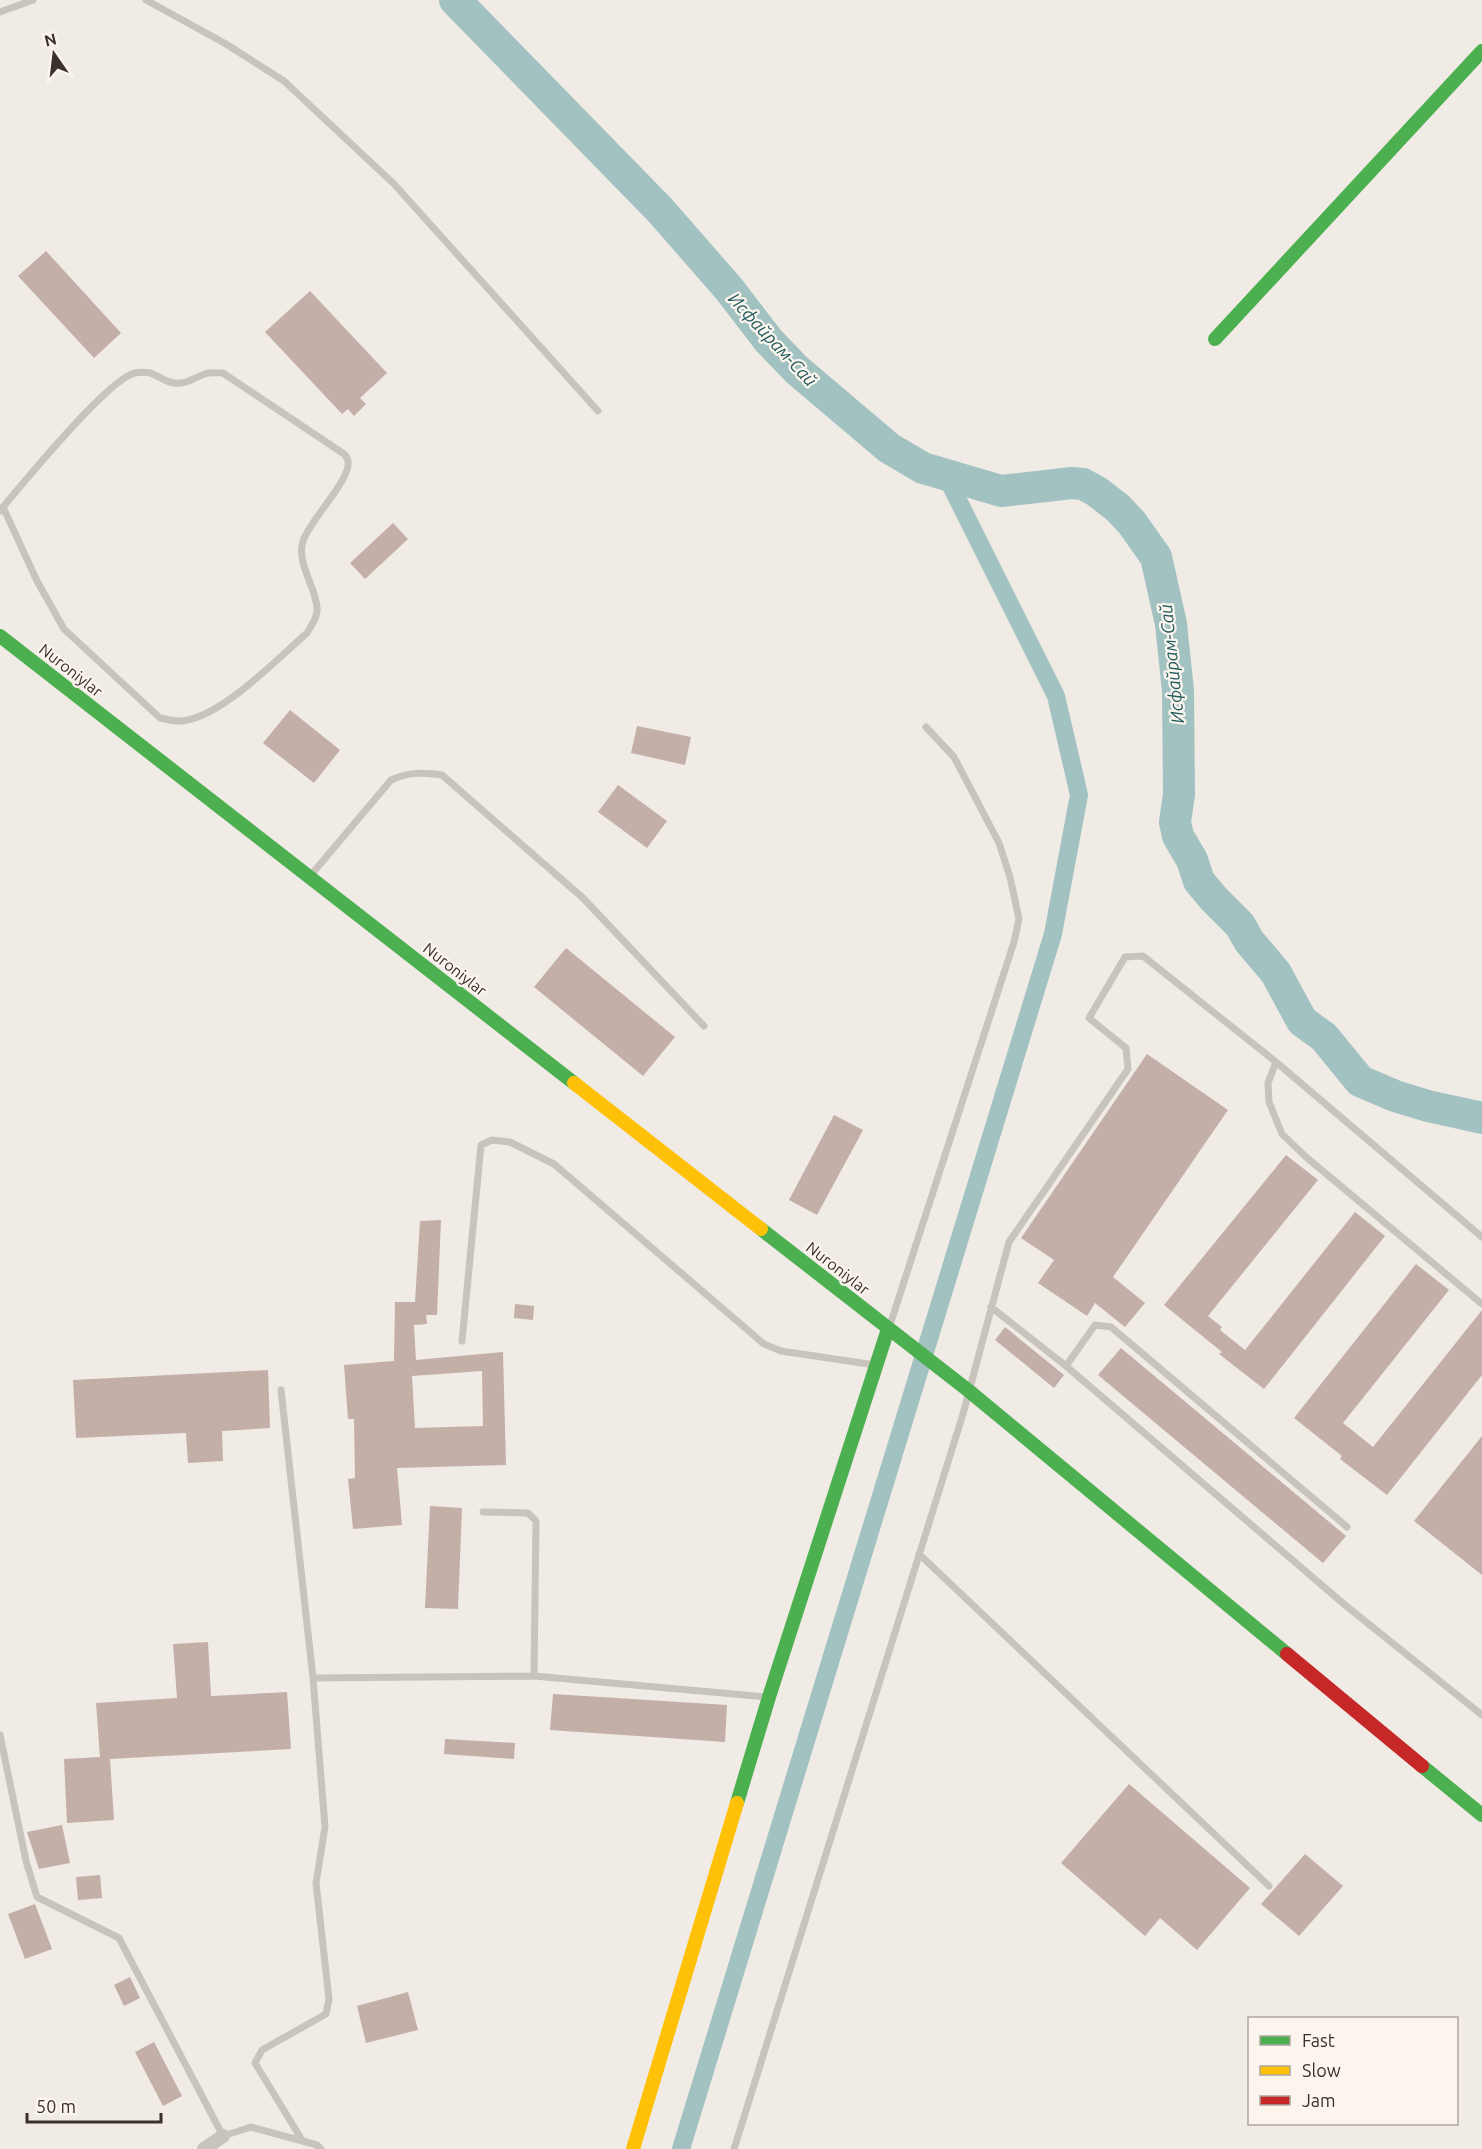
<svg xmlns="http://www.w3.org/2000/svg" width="1482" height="2149" font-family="Ubuntu,sans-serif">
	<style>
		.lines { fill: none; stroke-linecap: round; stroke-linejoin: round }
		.canal { stroke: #a1c2c1; stroke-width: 18 }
		.river { stroke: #a1c2c1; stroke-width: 32 }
		.building { fill: #c3afa7; fill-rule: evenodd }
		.lane { stroke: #c9c3be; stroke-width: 7 }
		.street { stroke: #c9c3be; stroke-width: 14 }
		.fast { stroke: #4caf50; stroke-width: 14 }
		.slow { stroke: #ffc107; stroke-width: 14 }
		.jam { stroke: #c62828; stroke-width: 14 }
		.labels { text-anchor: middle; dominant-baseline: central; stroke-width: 4.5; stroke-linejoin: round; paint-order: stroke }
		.street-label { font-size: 16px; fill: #3b302b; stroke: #fbf5ee }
		.water-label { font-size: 18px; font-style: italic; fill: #1f5a5e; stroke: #fbf5ee }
	</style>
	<rect width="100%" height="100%" fill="#f0ebe5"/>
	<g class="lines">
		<path class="canal" d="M681,2149L1053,934L1079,795L1056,696L945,474"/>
		<path class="river" d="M455,0L660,210L729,289L769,341L797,370L889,448L923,468L1001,491L1072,483L1083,484L1096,491L1118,508L1132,523L1156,557L1171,624L1178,691L1179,794L1175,822L1178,836L1192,860L1199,881L1214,899L1240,925L1249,941L1276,973L1302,1021L1324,1037L1360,1081L1395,1096L1428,1106L1482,1118"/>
	</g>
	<path class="building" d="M46,251L121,333L94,358L18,276Z
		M310,291L387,373L360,398L366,404L354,416L348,409L342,414L265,332Z
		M393,523L408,539L365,579L350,563Z
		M290,710L340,750L314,783L263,743Z
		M637,726L691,737L685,765L631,753Z
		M618,785L667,821L647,848L598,812Z
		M566,948L675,1037L643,1076L534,987Z
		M1147,1054L1228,1110L1113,1277L1145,1303L1125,1327L1095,1303L1087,1316L1038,1283L1054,1260L1021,1238Z
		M834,1115L863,1130L817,1215L789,1200Z
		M1286,1155L1318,1180L1208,1316L1222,1327L1220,1330L1245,1350L1355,1212L1385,1236L1264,1389L1219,1354L1222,1352L1164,1305Z
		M441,1220L437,1315H426L427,1324L414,1325L416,1360L503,1352L506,1465L397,1468L402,1525L353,1529L348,1479L355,1478L354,1419H348L344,1365L394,1361L395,1302H415L420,1221ZM482,1371L483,1426L415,1428L412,1376Z
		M1416,1264L1449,1290L1343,1423L1373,1447L1482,1310V1375L1387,1495L1340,1459L1342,1456L1294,1418Z
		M515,1304L534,1306L533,1320L514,1318Z
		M1005,1327L1064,1375L1054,1388L995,1340Z
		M1121,1348L1346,1536L1323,1563L1098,1375Z
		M268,1370L270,1428L222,1431L223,1461L188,1463L186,1433L76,1438L73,1380Z
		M1482,1436V1575L1414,1521Z
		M430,1506L462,1508L458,1609L425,1608Z
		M208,1642L211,1696L287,1692L291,1749L110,1759L114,1820L67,1823L64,1759L100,1757L96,1703L177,1698L173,1644Z
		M553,1694L727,1705L725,1742L550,1730Z
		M445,1739L515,1743L514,1759L444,1754Z
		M1129,1784L1250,1888L1197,1950L1160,1918L1145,1936L1061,1863Z
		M62,1825L70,1863L39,1869L27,1832Z
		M1305,1854L1343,1886L1299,1936L1261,1904Z
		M100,1875L102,1898L78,1900L76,1877Z
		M35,1904L52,1949L25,1959L8,1914Z
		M130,1977L140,1998L124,2006L114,1985Z
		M408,1992L418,2030L366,2043L357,2006Z
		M154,2042L182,2096L163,2106L135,2052Z"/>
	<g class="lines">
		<path class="lane" d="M146,0L226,44L284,81L394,184L598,411
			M0,12L33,0
			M0,511L3,507C24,482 109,378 135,373C155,369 158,380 174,383C186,385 195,377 205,374C210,372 217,373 223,373L344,454C346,456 348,459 348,462C351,479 310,520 303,541C296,563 316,587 317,608C318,617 311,626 307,633C278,658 217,722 178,721C172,721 166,719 160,718L64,629L37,581L3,507
			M311,875L391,780C408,772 424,772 442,775L583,898L704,1026
			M1276,1062L1268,1083L1269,1102L1282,1134L1306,1157L1482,1304
			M991,1307L1066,1366L1345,1605L1482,1715
			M890,1325L1014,942L1019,919L1010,877L999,843L954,757L926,727
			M462,1341L481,1145L492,1140L510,1142L554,1164L764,1344L781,1351L875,1365
			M1066,1366L1095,1325L1111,1327L1347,1527
			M281,1390L313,1678L325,1827L316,1883L329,1999L326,2014L262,2050L255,2063L302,2140
			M483,1512L528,1513L536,1521L534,1676
			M919,1554L1269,1886
			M313,1678L534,1676L768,1697
			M0,1735L26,1861L37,1897L119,1938L223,2136L251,2127L317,2145L321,2149
			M734,2149L963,1414L1009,1242L1128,1069L1126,1048L1089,1018L1125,957L1143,956L1276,1062L1482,1237"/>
		<path class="street" d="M204,2149L223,2136"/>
		<path class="fast" d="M1215,339L1482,51
			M0,636L574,1083
			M761,1229L969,1391L1287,1654
			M1422,1766L1482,1815
			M737,1803L769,1697L888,1329"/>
		<path class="slow" d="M574,1083L761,1229
			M633,2149L737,1803"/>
		<path class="jam" d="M1287,1654L1422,1766"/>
	</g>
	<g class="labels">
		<g class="street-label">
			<text transform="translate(71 670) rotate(38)">Nuroniylar</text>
			<text transform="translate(455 969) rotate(38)">Nuroniylar</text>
			<text transform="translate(838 1268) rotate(38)">Nuroniylar</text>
		</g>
		<g class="water-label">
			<text transform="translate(773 339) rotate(47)">Исфайрам-Сай</text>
			<text transform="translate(1171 664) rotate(-96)">Исфайрам-Сай</text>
		</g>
	</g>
	<rect x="1248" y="2017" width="210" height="108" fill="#fbf5ee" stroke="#aea6a0" stroke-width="1.5"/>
	<rect x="1260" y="2036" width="30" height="9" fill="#4caf50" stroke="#aea6a0" stroke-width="1.5"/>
	<text x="1302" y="2047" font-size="18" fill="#3b302b">Fast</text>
	<rect x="1260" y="2066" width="30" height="9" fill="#ffc107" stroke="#aea6a0" stroke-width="1.5"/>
	<text x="1302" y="2077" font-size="18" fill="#3b302b">Slow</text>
	<rect x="1260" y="2096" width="30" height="9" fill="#c62828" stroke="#aea6a0" stroke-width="1.5"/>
	<text x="1302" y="2107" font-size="18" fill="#3b302b">Jam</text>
	<g transform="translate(54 54) rotate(346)" stroke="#fbf5ee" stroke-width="4.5" paint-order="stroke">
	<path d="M0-4.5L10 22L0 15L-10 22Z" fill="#3b302b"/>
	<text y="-9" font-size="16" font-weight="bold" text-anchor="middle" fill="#3b302b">N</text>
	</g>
	<path d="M27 2113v9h134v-9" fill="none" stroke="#3b302b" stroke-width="3"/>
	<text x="36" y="2113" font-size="18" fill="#3b302b" stroke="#fbf5ee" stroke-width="4.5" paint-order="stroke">50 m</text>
</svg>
